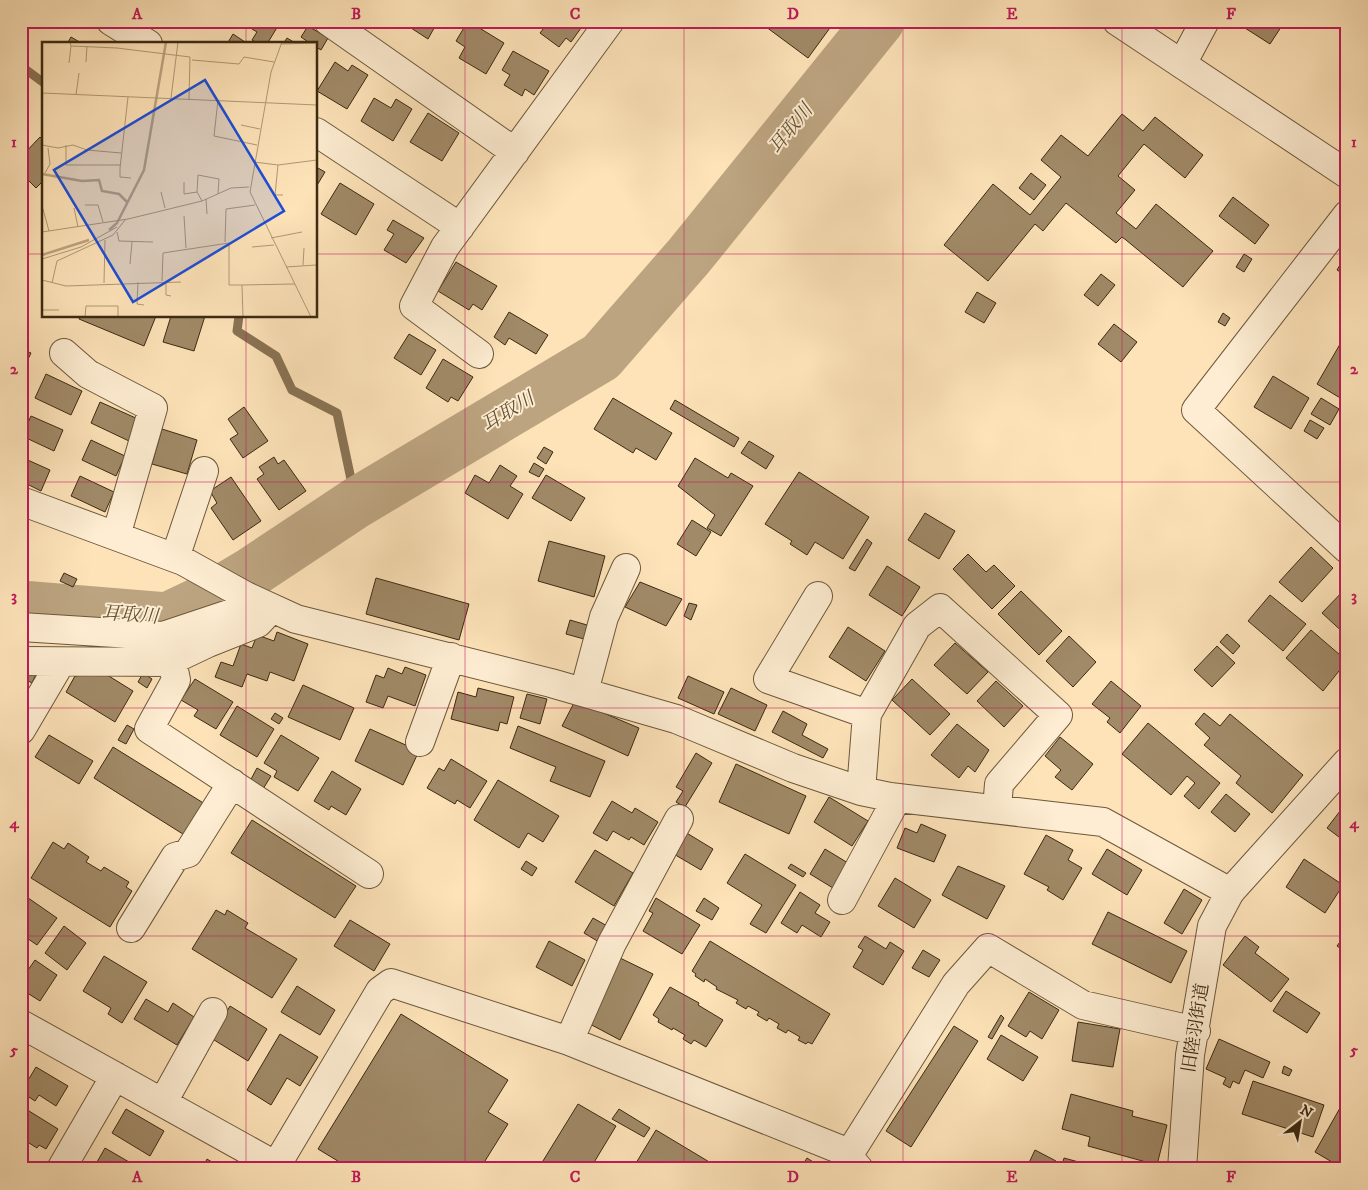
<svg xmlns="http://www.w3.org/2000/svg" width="1368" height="1190" font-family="'IM FELL DW Pica','Noto Serif JP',serif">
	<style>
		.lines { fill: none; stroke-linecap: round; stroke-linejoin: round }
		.stream { stroke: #897354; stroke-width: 9 }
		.river { stroke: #bca480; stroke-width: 51 }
		.building { fill: #a18a68; stroke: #3c2a11 }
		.minor-casing { stroke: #6c583b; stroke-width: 30 }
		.tertiary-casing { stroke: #6c583b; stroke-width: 30 }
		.minor { stroke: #feedd2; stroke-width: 28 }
		.tertiary { stroke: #feedd2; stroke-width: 28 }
		.grid { fill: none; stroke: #c2185b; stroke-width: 1; stroke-opacity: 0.55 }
		.labels { text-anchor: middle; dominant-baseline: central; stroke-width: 4; stroke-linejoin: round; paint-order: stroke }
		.street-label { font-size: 18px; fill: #3c2a11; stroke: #feedd2 }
		.water-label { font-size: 19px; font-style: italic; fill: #624f32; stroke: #feedd2 }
		.inset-river { fill: none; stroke: #bca480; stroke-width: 2.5 }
		.inset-road { fill: none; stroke: #b09976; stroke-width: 1 }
		.view { fill: #1d4ed8; fill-opacity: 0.15; stroke: #1d4ed8; stroke-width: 2.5 }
		.inset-edge { fill: none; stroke: #3c2a11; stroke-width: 2.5 }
		.neatline { fill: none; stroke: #c2185b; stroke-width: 2 }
		.grid-label { font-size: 16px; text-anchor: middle; font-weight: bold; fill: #c2185b }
	</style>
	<rect width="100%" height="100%" fill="#fee3b9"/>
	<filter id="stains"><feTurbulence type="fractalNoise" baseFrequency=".004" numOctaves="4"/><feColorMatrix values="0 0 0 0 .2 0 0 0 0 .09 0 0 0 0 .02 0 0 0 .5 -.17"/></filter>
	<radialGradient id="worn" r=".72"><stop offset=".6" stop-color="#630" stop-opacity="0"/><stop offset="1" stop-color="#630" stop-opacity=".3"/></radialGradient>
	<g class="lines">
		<path class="stream" d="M21,66L44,83
			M239,316L237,331L276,356L292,390L337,413L356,503"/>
		<path class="river" d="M21,606L167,618L207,599L249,574L356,503L601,357L689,256L879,21"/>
	</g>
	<path class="building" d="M246,21H281L267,44H259L252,40L257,32L244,24Z
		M415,21H438L428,39L411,28Z
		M440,21H457L452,28Z
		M468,21L504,43L486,74L459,58L465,47L456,41Z
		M543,21H586L571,42L566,38L559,47L540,33L547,24Z
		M758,21H835L808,58Z
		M1234,21H1285L1270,44Z
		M308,26L328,38L321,50L316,47V44H311L301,37Z
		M233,34L248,44H227Z
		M71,37L83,44H67Z
		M287,38L297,44H283Z
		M513,51L549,71L534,95L525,89L522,96L504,85L510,75L502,70Z
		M335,62L348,71L352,65L368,75L347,109L317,91Z
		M374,98L391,108L396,99L412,109L393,141L361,121Z
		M428,113L459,133L442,161L410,142Z
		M1122,114L1143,131L1155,117L1203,155L1185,178L1144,144L1118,176L1135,190L1116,213L1136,229L1156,204L1213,251L1183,287L1126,240L1122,237L1116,243L1066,203L1043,231L1035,224L988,281L944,245L993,184L1030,215L1061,177L1041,160L1061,135L1088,156Z
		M40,137L44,141V185L42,182L36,188L22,174L28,169L21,162V157Z
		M316,167L325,172L316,187Z
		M1031,173L1046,185L1034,200L1019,188Z
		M340,183L374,204L356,235L321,214Z
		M1233,197L1269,225L1255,244L1219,216Z
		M393,220L424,238L406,263L384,250L394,234L387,230Z
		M1347,253V276L1337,270Z
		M1244,254L1252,259L1244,272L1236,267Z
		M456,262L497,286L482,310L473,304L469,310L438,291Z
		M1101,274L1115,285L1098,306L1084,295Z
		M977,292L996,303L984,323L965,312Z
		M509,312L548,335L536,354L509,338L505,345L494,337Z
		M1223,313L1230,318L1225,326L1218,322Z
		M80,316H156L144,346L79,319Z
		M171,316H205L194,351L163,342Z
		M1114,324L1137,342L1121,362L1098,344Z
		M409,334L436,350L421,375L394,358Z
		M1343,339L1347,341V402L1317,384Z
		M21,349L31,353L21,374Z
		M443,359L473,377L458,401L451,397L448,402L426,388Z
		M46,374L82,391L71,415L35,398Z
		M1273,376L1309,398L1291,429L1254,407Z
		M613,398L672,433L656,460L636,448L633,453L594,429Z
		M1321,398L1339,409L1330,425L1311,414Z
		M675,400L739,438L734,447L670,409Z
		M100,402L138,419L129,441L91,423Z
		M244,407L268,441L243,458L230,439L238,434L228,419Z
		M31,416L63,430L54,451L22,436Z
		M1310,420L1324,428L1317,439L1304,431Z
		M162,429L197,440L187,474L152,464Z
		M91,440L125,456L116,476L82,460Z
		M749,441L774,456L766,469L741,453Z
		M544,447L553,452L546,464L537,458Z
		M21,457L50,470L41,491L21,481Z
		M274,457L278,464L284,460L306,491L279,510L257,479L264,474L259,467Z
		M695,458L728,478L731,473L753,486L721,536L707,528L715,515L678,486Z
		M534,463L544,469L539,477L529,472Z
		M500,465L517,476L510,486L523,494L508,519L465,493L475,475L489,483Z
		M799,472L869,517L843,559L815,542L807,555L790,544L792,541L765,524Z
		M546,475L585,498L571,521L532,498Z
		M80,476L114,492L105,512L71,496Z
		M231,477L261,521L233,540L211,508L217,503L210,491Z
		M925,513L955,531L939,559L908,540Z
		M692,520L711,532L696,556L677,544Z
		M867,539L872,543L855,571L849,568Z
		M549,541L605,556L594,597L538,581Z
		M1311,547L1333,568L1302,602L1279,582Z
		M968,554L986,572L994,565L1015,586L992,609L953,569Z
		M887,566L920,587L902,616L869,595Z
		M64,573L77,579L73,587L60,581Z
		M376,578L469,604L459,640L366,614Z
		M640,582L682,599L666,626L625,607Z
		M1347,587V636L1322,613Z
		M1021,591L1062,631L1039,655L998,614Z
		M1270,595L1306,624L1283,651L1248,621Z
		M689,603L697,605L691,620L684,616Z
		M570,620L587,625L584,639L566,634Z
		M848,627L885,651L866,681L829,657Z
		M1311,630L1347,661L1323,691L1286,658Z
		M277,632L308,644L294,681L270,672L267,681L247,674L242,687L215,677L221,662L233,666L241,644L252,648L257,635L274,641Z
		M1227,634L1240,646L1233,654L1220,642Z
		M1069,636L1096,662L1073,687L1046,661Z
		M955,643L988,672L967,694L934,665Z
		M1217,646L1235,663L1212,687L1194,670Z
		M405,667L426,675L415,706L388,696L383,708L366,702L376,675L384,678L388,668L402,674Z
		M21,671L37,672L32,683L21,677Z
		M104,673L133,691L115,722L66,692L75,676Z
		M143,673L152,679L147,688L138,682Z
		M688,676L724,692L714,714L678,698Z
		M195,679L233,702L216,729L194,716L198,710L181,700Z
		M912,679L950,714L930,735L892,700Z
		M996,681L1023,706L1004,727L977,701Z
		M1111,681L1141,706L1120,733L1107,722L1110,718L1092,704Z
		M303,685L354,708L340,740L288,717Z
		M478,688L514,697L507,724L500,722L498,731L451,719L458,692L476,697Z
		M731,688L767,705L755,731L718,714Z
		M527,694L547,699L540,724L520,718Z
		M575,701L639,728L628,756L562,726Z
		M237,706L274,729L257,757L220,735Z
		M783,711L807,724L802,735L828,749L823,758L772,732Z
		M275,713L283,718L279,724L271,719Z
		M1204,713L1220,726L1230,714L1303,775L1272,813L1236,783L1241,776L1204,745L1210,738L1195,724Z
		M1148,723L1220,783L1199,809L1184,796L1195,783L1187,776L1171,795L1122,754Z
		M957,724L989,750L975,772L968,766L959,778L931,755Z
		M127,725L134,729L126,744L118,740Z
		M518,726L605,761L590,797L550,781L556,767L510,748Z
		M370,729L419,751L403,785L355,761Z
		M49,735L93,761L79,784L35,757Z
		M281,735L319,758L298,791L274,777L277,771L264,763Z
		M1060,737L1093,764L1072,790L1055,777L1061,770L1045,756Z
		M113,747L205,804L186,836L94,778Z
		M696,753L712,763L685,807L676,802L683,791L676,787Z
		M451,759L487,781L470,808L457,800L455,804L427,788L439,768L444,771Z
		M736,764L806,796L789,834L719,802Z
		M257,768L271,776L263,789L250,781Z
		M332,771L361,789L346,815L331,806L329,810L314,801Z
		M498,780L559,816L543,842L528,833L519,848L474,820Z
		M1226,794L1250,814L1235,832L1211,812Z
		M829,797L868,821L852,846L814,822Z
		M612,801L632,813L635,808L658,822L644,845L631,837L629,840L613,831L607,841L593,833Z
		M1347,802V843L1327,828Z
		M252,820L356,886L335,918L231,853Z
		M921,824L946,835L934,862L897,848L905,828L917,833Z
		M685,832L713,849L701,870L672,853Z
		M1046,835L1073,850L1068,860L1082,868L1063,900L1047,890L1049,887L1024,874Z
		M53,842L64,849L68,843L89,857L86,862L101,871L104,867L129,882L126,887L132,891L110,927L31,878Z
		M825,849L848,863L833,888L810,874Z
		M1107,849L1142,870L1127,895L1092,874Z
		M595,850L633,873L614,906L575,882Z
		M745,854L796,885L766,933L750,924L762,905L727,883Z
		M1304,859L1343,885L1325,913L1286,887Z
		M526,861L537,868L532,876L521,869Z
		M791,864L806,873L803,877L788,868Z
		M958,866L1005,886L987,919L942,895Z
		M895,878L931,900L914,928L878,906Z
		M1184,889L1202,900L1182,934L1164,923Z
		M800,892L820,905L815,913L830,922L821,937L802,925L797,933L781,923Z
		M21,893L57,918L37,945L21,934Z
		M656,898L700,925L682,954L643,931L653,913L649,911Z
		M704,898L719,908L712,920L696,911Z
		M216,910L225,915L227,910L248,923L245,928L297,959L272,998L192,949Z
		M1108,912L1187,951L1171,983L1092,944Z
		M593,918L609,927L599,942L584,933Z
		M350,920L390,944L374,971L334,946Z
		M64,926L86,943L67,970L45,953Z
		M1347,932V953L1337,946Z
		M865,936L886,949L890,942L904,951L883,985L853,967L863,950L858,947Z
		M1245,936L1259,947L1255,953L1289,979L1271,1002L1223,965Z
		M549,941L585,960L572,986L536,967Z
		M710,941L830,1014L812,1044L808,1042L806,1044L798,1040L800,1037L788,1030L786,1033L777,1028L779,1024L769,1018L767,1021L757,1015L759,1012L748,1006L746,1009L736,1003L738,1000L716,989L717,987L705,979L704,982L695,976L696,974L692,971Z
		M923,950L940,960L929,977L912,968Z
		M104,956L147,982L122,1023L108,1014L111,1008L83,991Z
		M620,958L653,974L620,1040L588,1023Z
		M35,960L57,975L40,1001L21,989V980Z
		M297,986L335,1010L320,1035L281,1012Z
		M670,987L699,1003L698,1005L723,1020L706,1047L694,1040L691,1044L683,1039L685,1035L673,1028L672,1030L658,1022L659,1019L653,1015Z
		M1286,991L1320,1013L1307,1033L1273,1011Z
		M1029,992L1059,1010L1042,1039L1030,1031L1026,1037L1008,1026Z
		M146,999L168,1012L173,1003L194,1017L177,1045L134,1019Z
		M230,1006L267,1029L248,1061L211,1038Z
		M401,1014L508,1080L488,1112L508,1124L480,1169H351L318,1149Z
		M1001,1015L1004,1018L992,1039L988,1037Z
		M1078,1022L1120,1029L1113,1067L1072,1061Z
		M954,1026L978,1041L911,1147L886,1131Z
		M280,1034L318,1057L300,1086L287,1078L271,1105L247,1090Z
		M1001,1035L1038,1057L1023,1081L987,1059Z
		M1219,1039L1270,1062L1263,1078L1245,1070L1239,1084L1233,1081L1230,1088L1223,1084L1226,1078L1206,1069Z
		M1284,1066L1292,1070L1289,1076L1282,1073Z
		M36,1067L68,1086L56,1106L39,1095L35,1101L21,1092Z
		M1253,1081L1324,1105L1313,1137L1242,1114Z
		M1347,1084V1096L1342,1092Z
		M1071,1094L1133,1111L1132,1116L1167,1125L1157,1165L1088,1146L1090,1137L1062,1129Z
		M578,1104L616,1126L590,1169H538Z
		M21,1106L58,1129L46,1149L39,1145L37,1148L21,1138Z
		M1340,1108L1347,1112V1163L1344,1169L1315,1152Z
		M126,1109L164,1131L150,1156L112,1133Z
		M619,1109L650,1128L644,1137L612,1119Z
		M656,1130L721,1169H646L636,1163Z
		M105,1148L141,1169H93Z
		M1035,1150L1056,1161L1052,1169L1027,1167Z
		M807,1158L824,1169H800Z
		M1064,1158L1097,1167L1096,1169H1061Z
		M207,1159L223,1169H202Z"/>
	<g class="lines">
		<defs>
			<path id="minor" d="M111,21L148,44
				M328,21L515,152
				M1182,64L1205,21
				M316,132L460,227
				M1347,215L1196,410L1347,549
				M64,353L88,374L153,408L116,536
				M479,354L414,306L445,247L610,21
				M21,501L183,561L246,596L296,619L551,683L676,719L793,768L861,791L890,797L1103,822L1230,892L1212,926L1190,1055L1182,1169
				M175,558L204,471
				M818,596L768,679L867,714
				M21,627L163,636L241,610L254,600
				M172,660L176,680L149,729L369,874
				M21,661L168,662L208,643L258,623L272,608
				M584,692L604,617L626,568
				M21,730L61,662
				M420,742L451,657
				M861,791L867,714L917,626L940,608L1058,715L999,784L997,809
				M842,900L897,798
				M131,928L175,857L188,853L232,783
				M21,1024L282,1169
				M569,1041L612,943L679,819
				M163,1102L213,1012
				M848,1156L956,984L988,948L1083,1005L1196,1031
				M276,1166L380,991L391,983L569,1041L844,1151L859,1169
				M61,1169L115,1076"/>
			<path id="tertiary" d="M1117,21L1347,174
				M1230,892L1347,762"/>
		</defs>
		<use href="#minor" class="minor-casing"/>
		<use href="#tertiary" class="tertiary-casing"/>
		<use href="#minor" class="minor"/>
		<use href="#tertiary" class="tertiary"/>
	</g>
	<path class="grid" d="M246,21V44M465,21V1169M684,21V1169M903,21V1169M1122,21V1169M21,254H44M316,254H1347M246,316V1169M21,482H1347M21,708H1347M21,936H1347"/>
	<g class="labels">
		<g class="street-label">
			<text transform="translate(1196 1028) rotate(-81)">旧陸羽街道</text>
		</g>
		<g class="water-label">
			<text transform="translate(791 129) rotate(-51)">耳取川</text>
			<text transform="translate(508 412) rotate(-31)">耳取川</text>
			<text transform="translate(130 615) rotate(4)">耳取川</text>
		</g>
	</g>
	<g transform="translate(42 42)">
		<rect width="275" height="275" fill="#fee3b9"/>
		<path class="inset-river" d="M0,132L40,139L57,138L60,149L77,152L85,160M67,188L75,181L102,128L124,0M0,213L47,198"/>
		<path class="inset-road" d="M28,0L29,4L75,6L148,15L147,57M240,0L229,30L208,150L269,275M239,2L275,1V25M150,18L197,22L202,15L232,20M44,20L45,4M27,21L29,4M0,51L275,63M34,53L37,31M86,55L78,126V135L89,136M129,56L136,0M176,58L172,94L215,103M199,83L218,87M0,103L16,106L31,103L45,108L79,111M24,103V123H78M212,120L236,123L275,118M236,123L233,153H241M3,131L8,122L6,106M142,140V152L155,150M119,150L123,166M164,157L165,172M160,159L155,150L156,133L177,137L176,152M43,163H56L61,180M32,166L36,185M1,167L7,189M142,174L144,206M275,181V240M0,190L86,177L160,159L189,146L207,145M75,190L77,199L111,200M229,196L260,190M183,200L184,167L213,163M210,205L232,203M0,217L39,205L75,185M88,222L90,200M261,223L262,206M244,225L274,223M0,238L24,244L139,240M120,239L121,211L187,201V243H200L201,275M124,239V253L129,254M96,240L95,262L102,263M10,241L15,219L71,193L83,178M62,241L63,198M200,243L253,242M0,268H17M43,275L44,264H76V275"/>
		<path class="view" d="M163,38L242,169L91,260L12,128Z"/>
		<rect width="275" height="275" class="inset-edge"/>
	</g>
	<rect width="1368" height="1190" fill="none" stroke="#fee3b9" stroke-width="55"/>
	<g transform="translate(1300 1122) rotate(31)" stroke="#feedd2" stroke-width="4" paint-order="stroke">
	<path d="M0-4L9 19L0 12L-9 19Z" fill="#3c2a11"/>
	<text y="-8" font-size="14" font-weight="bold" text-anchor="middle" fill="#3c2a11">N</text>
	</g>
	<rect x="28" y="28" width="1312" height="1134" class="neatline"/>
	<g class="grid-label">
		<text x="137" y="19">A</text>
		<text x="356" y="19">B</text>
		<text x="575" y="19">C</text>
		<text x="793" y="19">D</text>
		<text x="1012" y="19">E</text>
		<text x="1231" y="19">F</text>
		<text x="14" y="147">1</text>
		<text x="1354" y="147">1</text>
		<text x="14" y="374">2</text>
		<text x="1354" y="374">2</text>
		<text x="14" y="601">3</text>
		<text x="1354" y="601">3</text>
		<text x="14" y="828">4</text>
		<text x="1354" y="828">4</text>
		<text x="14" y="1055">5</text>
		<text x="1354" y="1055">5</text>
		<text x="137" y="1182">A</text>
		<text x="356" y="1182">B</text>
		<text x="575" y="1182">C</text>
		<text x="793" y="1182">D</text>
		<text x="1012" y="1182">E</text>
		<text x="1231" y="1182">F</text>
	</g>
	<rect width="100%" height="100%" filter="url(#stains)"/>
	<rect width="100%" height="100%" fill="url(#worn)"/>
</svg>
